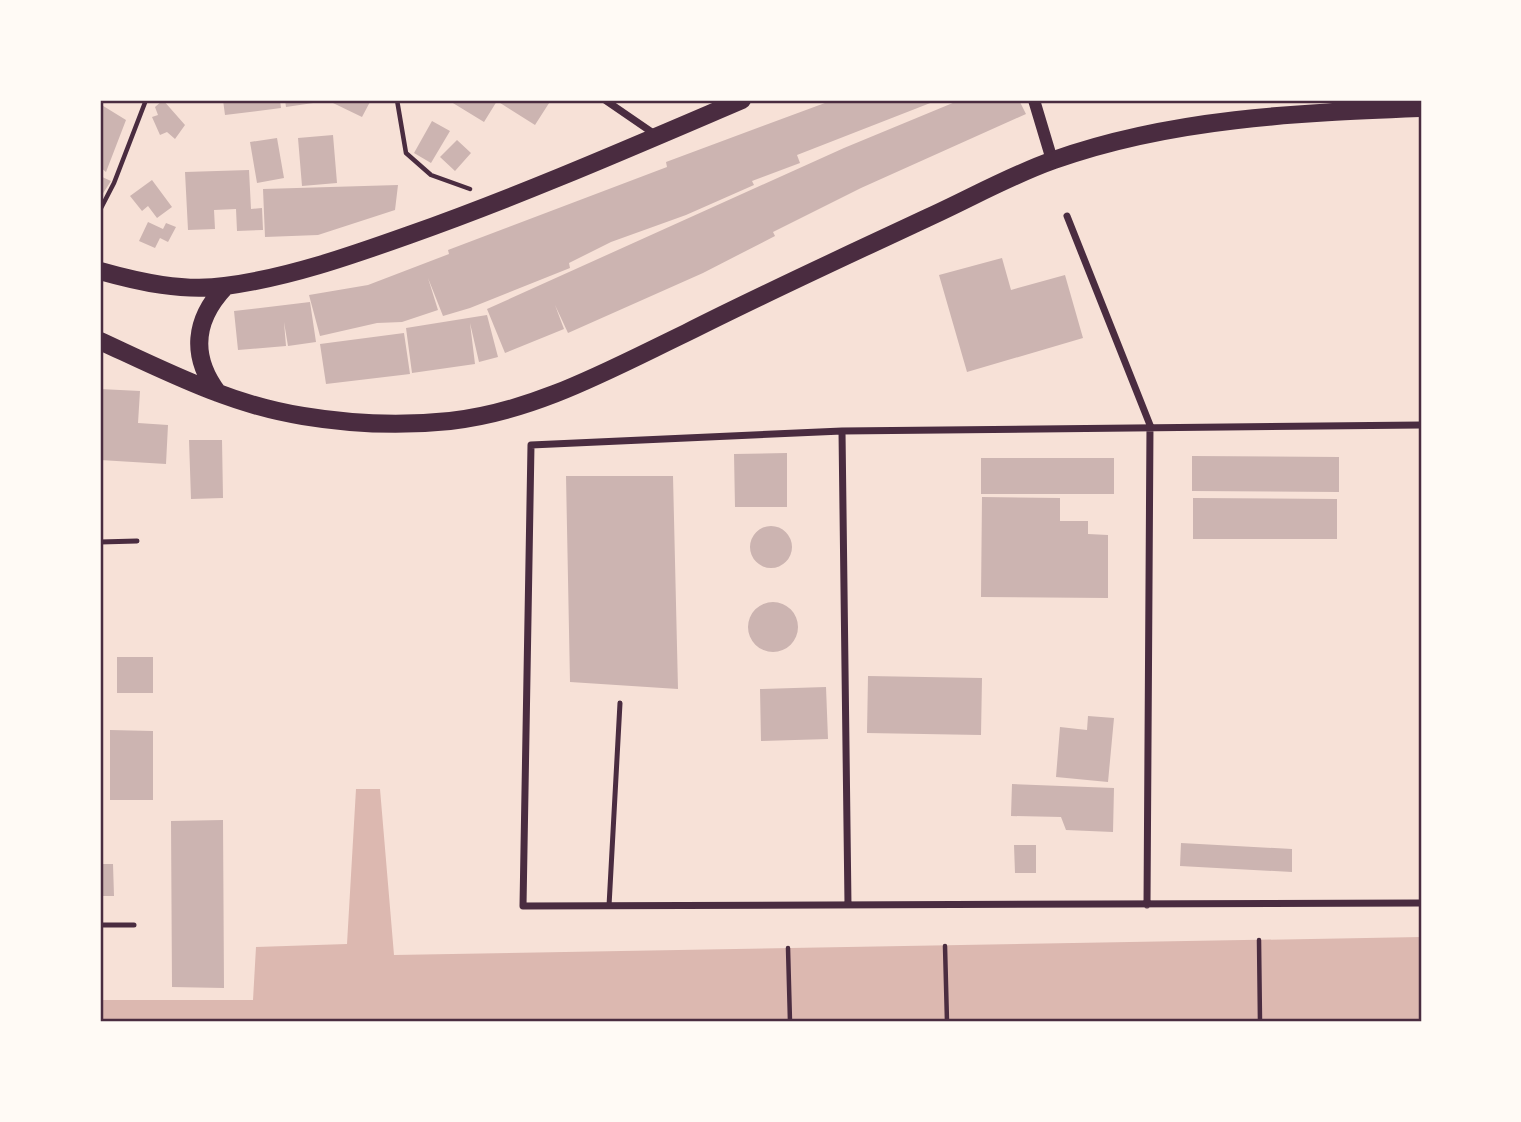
<svg xmlns="http://www.w3.org/2000/svg" width="1521" height="1122" font-family="'Noto Sans',sans-serif">
	<style>
		.water { fill: #dcb8b0 }
		.building { fill: #ccb4b1 }
		.lines { fill: none; stroke-linecap: round; stroke-linejoin: round }
		.path { stroke: #4a2c40; stroke-width: 4.5 }
		.service { stroke: #4a2c40; stroke-width: 5 }
		.minor { stroke: #4a2c40; stroke-width: 7 }
		.tertiary { stroke: #4a2c40; stroke-width: 12 }
		.primary { stroke: #4a2c40; stroke-width: 18 }
		.neatline { fill: none; stroke: #4a2c40; stroke-width: 2.5 }
	</style>
	<rect width="100%" height="100%" fill="#f7e1d7"/>
	<path class="water" d="M356,789H380L394,955L1421,937V1022H100V1000H253L256,947L347,944Z"/>
	<path class="building" d="M163,100L185,125L175,139L167,132L160,135L152,117L158,115L155,107Z
		M223,100H280L281,108L225,115Z
		M285,100H320V102L286,107Z
		M335,100H371L362,117L333,103Z
		M448,100H551L535,125L497,101L484,122Z
		M833,100H938L797,155L800,163L752,181L754,185L686,215L611,242L569,263L570,268L470,308L443,316L428,278L438,310L402,322L377,323L320,336L309,295L368,285L449,254L448,250L667,167L666,162Z
		M960,100H1019L1026,114L861,188L773,232L775,236L703,273L568,333L555,305L564,329L505,353L487,309L844,148Z
		M100,104L126,120L106,172L100,167Z
		M432,121L450,131L431,163L414,153Z
		M333,135L337,183L302,186L298,138Z
		M277,138L284,178L257,183L250,142Z
		M457,140L471,153L455,171L440,157Z
		M249,170L251,209L262,208L263,230L237,231L236,209L214,210L215,229L188,230L185,172Z
		M100,176L111,181L100,198Z
		M152,180L172,207L157,218L148,206L142,211L130,196Z
		M398,185L395,210L318,235L265,237L263,189Z
		M148,222L163,229L166,223L176,227L168,242L160,238L155,248L139,241Z
		M1002,258L1011,290L1065,275L1083,338L967,372L939,275Z
		M310,302L316,342L288,346L284,322L286,346L238,350L234,311Z
		M487,315L498,357L479,362L470,323L475,364L412,373L406,328Z
		M404,333L410,374L326,384L320,344Z
		M100,389L140,391L138,423L168,425L166,464L100,460Z
		M189,440H222L223,498L191,499Z
		M787,453V507H735L734,454Z
		M1192,456L1339,457V492L1192,491Z
		M981,458H1114V494H981Z
		M566,476H673L678,689L570,682Z
		M982,497L1060,498V521H1088V534L1108,535V598L981,597Z
		M1193,498L1337,499V539H1193Z
		M750 547a21 21 0 1 1 42 0a21 21 0 1 1-42 0Z
		M748 627a25 25 0 1 1 50 0a25 25 0 1 1-50 0Z
		M117,657H153V693H117Z
		M868,676L982,678L981,735L867,733Z
		M826,687L828,739L761,741L760,689Z
		M1088,716L1114,718L1108,782L1056,777L1060,727L1087,730Z
		M110,730L153,731V800H110Z
		M1012,784L1114,788L1113,832L1066,830L1061,817L1011,816Z
		M223,820L224,988L172,987L171,821Z
		M1181,843L1292,849V872L1180,866Z
		M1014,845H1036V873H1015Z
		M100,864H113L114,896H100Z"/>
	<g class="lines">
		<path class="path" d="M397,100L406,153L431,175L470,189
			M100,210L114,183L146,100
			M1259,940L1260,1022
			M945,946L947,1022
			M788,948L790,1022"/>
		<path class="service" d="M100,542L137,541
			M609,906L620,703
			M100,925H134"/>
		<path class="minor" d="M605,100L656,135
			M1067,216L1150,425L1147,905
			M1421,425L842,431L531,445L523,906L1421,903
			M842,431L848,905"/>
		<path class="tertiary" d="M1034,100L1052,160"/>
		<path class="primary" d="M100,271C139,282 184,292 225,286C287,278 350,256 409,235C522,195 632,147 742,100
			M100,341C165,371 231,405 303,416C351,424 402,426 450,421C534,412 611,369 686,333C765,293 846,256 927,218C969,199 1011,175 1054,160C1172,118 1298,113 1421,108
			M218,393C190,356 194,320 225,287"/>
	</g>
	<rect width="1521" height="1122" fill="none" stroke="#fffaf5" stroke-width="203"/>
	<rect x="102" y="102" width="1318" height="918" class="neatline"/>
</svg>
